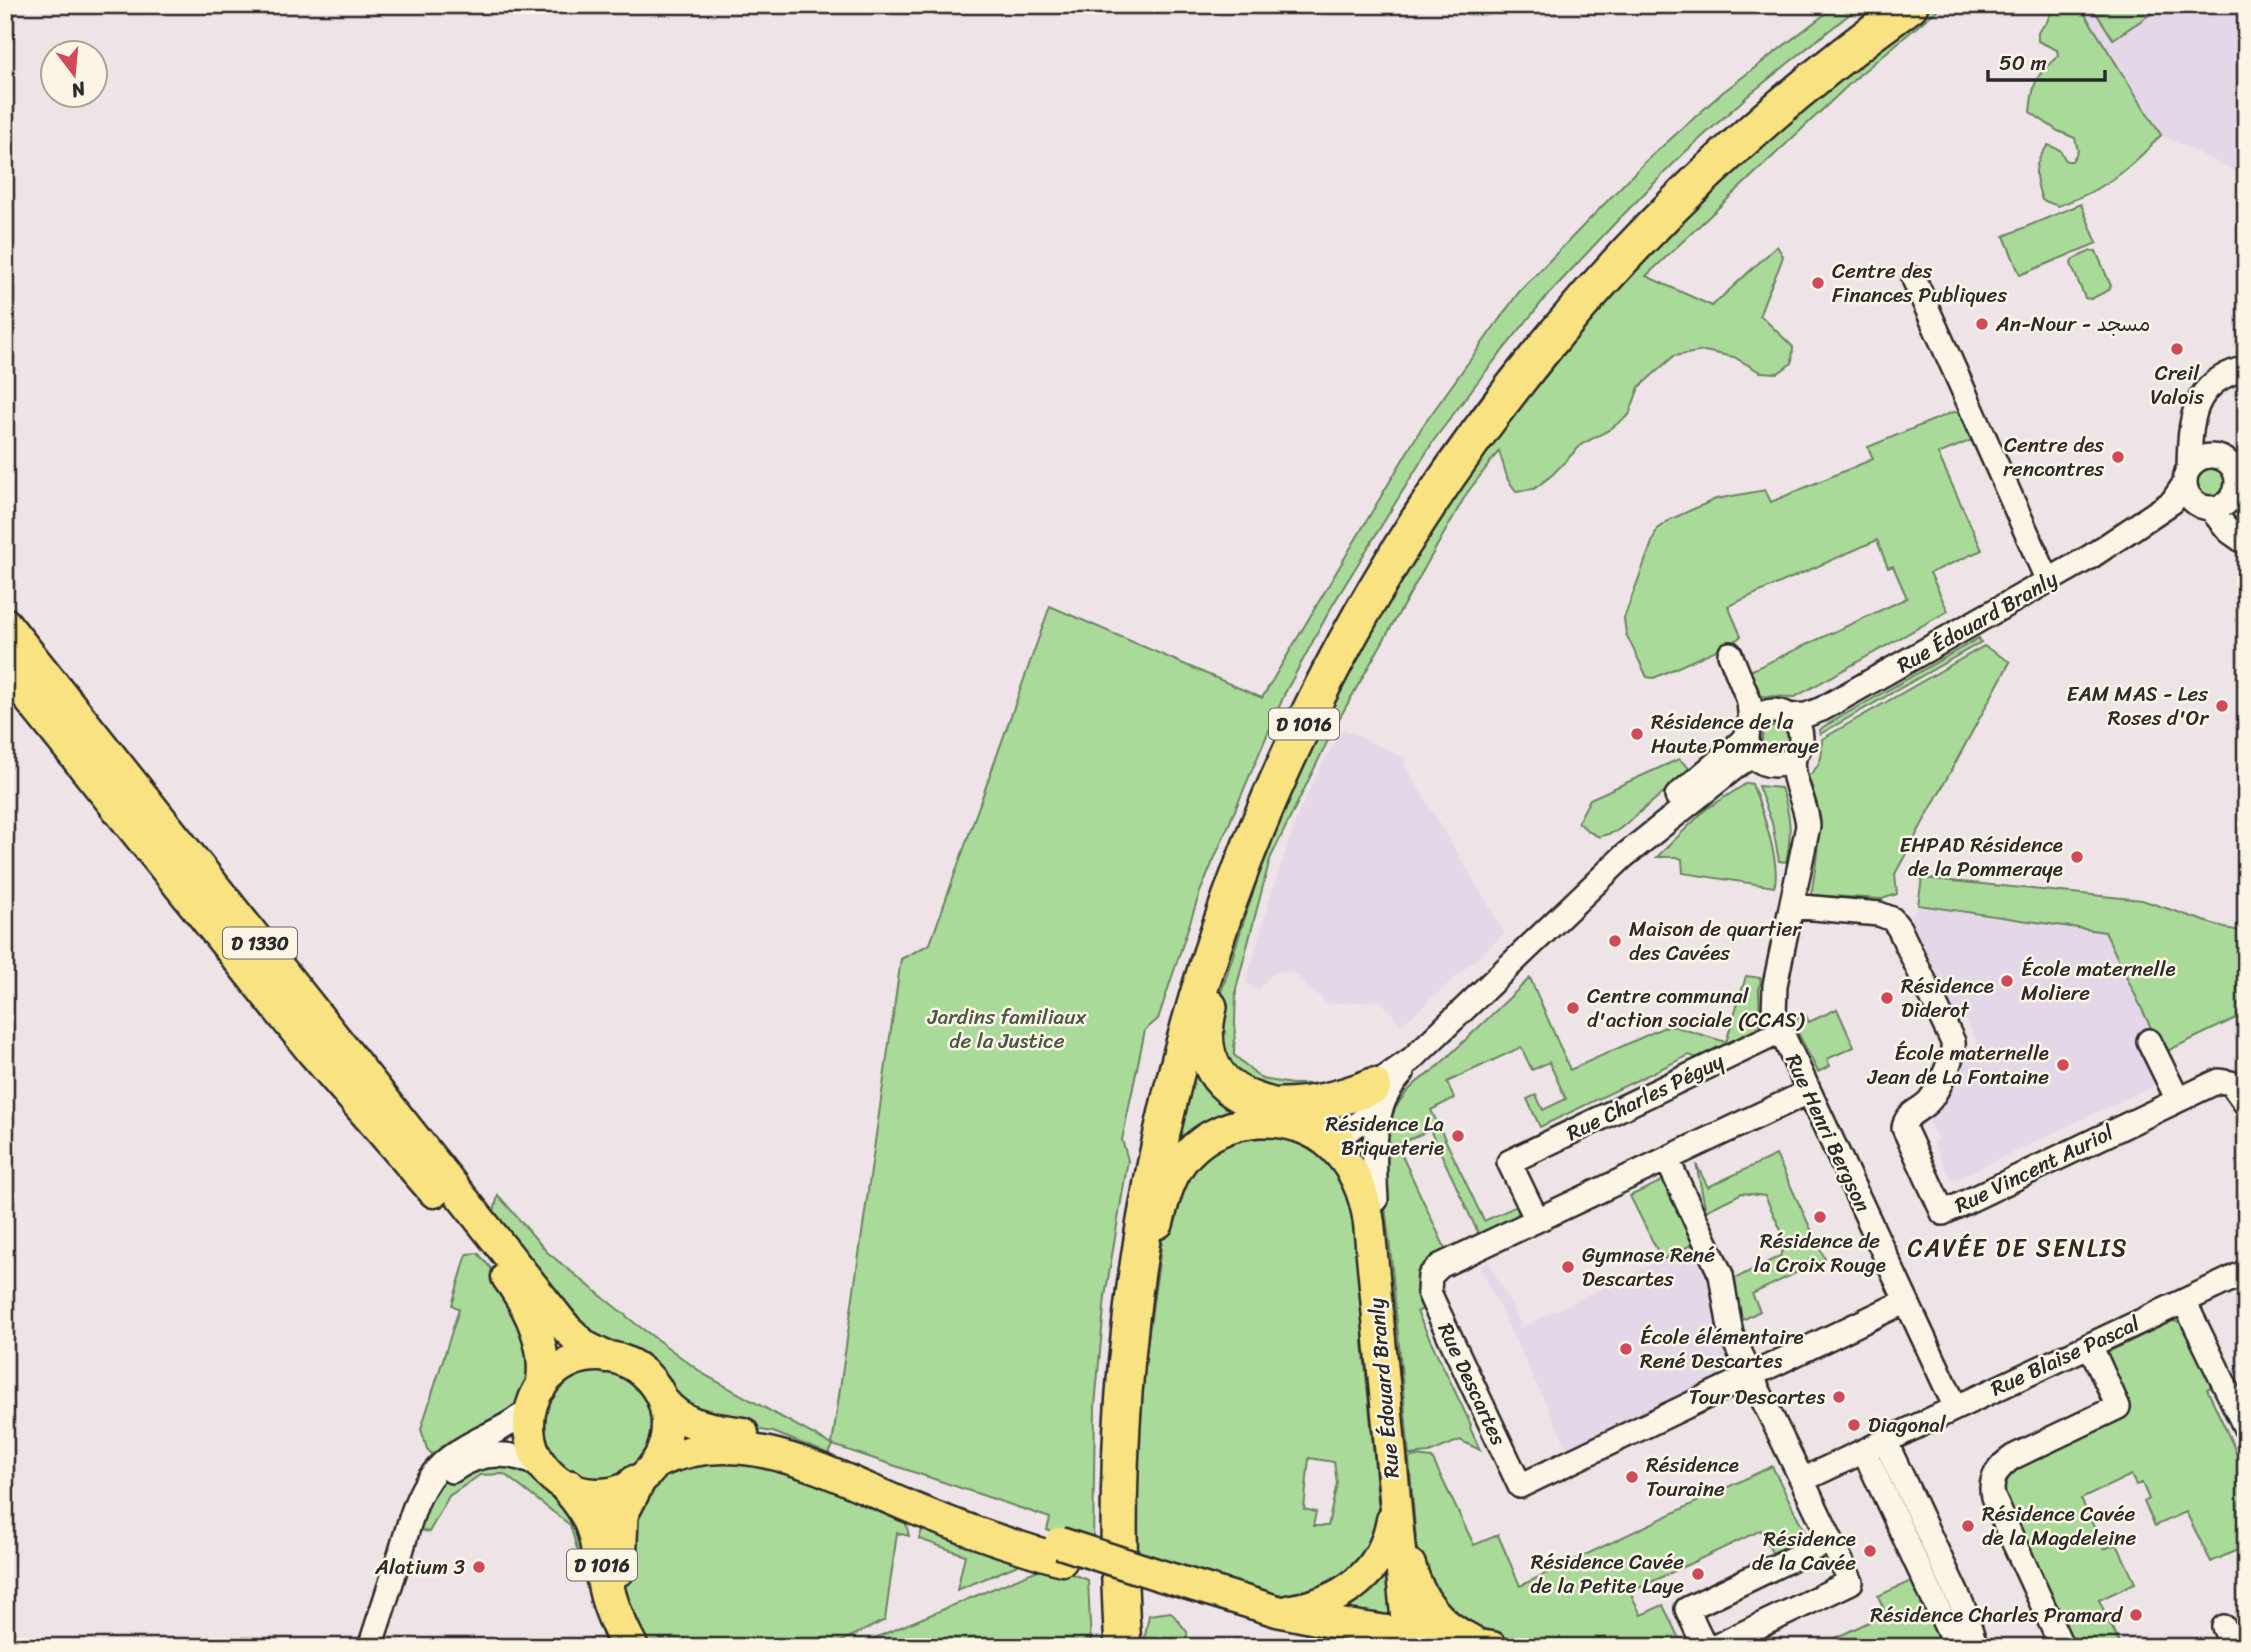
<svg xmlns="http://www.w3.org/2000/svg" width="2251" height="1652" font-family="Sriracha,'Playpen Sans Arabic',sans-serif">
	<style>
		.built { fill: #e4d8e8 }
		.green { fill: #aada9a; stroke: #6a8262; stroke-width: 2; fill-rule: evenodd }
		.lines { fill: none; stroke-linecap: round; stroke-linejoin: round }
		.minor-casing { stroke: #2b2b2b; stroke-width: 28 }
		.major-casing { stroke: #2b2b2b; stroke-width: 35 }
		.highway-casing { stroke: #2b2b2b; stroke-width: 40 }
		.minor { stroke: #fcf5e5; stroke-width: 23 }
		.major { stroke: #f8e281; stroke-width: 30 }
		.highway { stroke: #f8e281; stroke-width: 35 }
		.major-bridge-casing { stroke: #2b2b2b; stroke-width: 35; stroke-linecap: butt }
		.major-bridge { stroke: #f8e281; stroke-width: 30 }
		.poi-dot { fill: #d1495b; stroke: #fcf5e5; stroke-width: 2.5 }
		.labels { text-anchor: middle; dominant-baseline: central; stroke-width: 5; stroke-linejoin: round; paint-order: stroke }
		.shield { fill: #fcf5e5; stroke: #6a6863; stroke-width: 2 }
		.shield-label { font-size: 19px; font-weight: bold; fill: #2b2b2b }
		.poi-label { font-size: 21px; fill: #2b2b2b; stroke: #fcf5e5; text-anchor: start }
		.street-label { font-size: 21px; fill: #2b2b2b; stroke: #fcf5e5 }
		.park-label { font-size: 21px; fill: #4b5747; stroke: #fcf5e5 }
		.quarter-label { font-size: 24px; letter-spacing: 2px; fill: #2b2b2b; stroke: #fcf5e5 }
	</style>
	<rect width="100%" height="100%" fill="#eee4e7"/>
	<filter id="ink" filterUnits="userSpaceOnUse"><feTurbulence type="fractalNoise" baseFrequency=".0143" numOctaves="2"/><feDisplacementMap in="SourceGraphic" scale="14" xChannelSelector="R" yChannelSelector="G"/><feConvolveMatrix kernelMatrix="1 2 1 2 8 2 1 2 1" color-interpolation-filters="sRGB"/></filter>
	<g filter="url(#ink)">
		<path class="built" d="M2079,5H2246V176L2161,135Z
			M1343,729L1406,759L1404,764L1505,933L1402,1025L1380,1001L1327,1004L1295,974L1280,971L1272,975L1258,989L1246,983L1267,907L1297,817L1319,769Z
			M1918,905L2105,932L2174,1076L1952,1181L1933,1143L1938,1140L1926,1115L1961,1055L1979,1046L1962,1013L1954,1015L1910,917Z
			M1693,1244L1711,1284L1744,1371L1570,1454L1480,1267L1489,1262L1522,1327Z"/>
		<path class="green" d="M1837,5H1861L1751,93L1682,155L1616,222L1546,297L1482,376L1434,440L1332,606L1285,693L1200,892L1158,1019L1145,1030L1122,1140L1128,1160L1105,1297L1095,1406L1093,1544L1047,1530L1050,1518L833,1445L829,1454L773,1432L718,1423L665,1390L656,1374L625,1351L599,1346L491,1225L498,1195L547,1252L636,1324L705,1375L832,1445L901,959L930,944L1050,606L1262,698L1422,427L1519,292L1646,161L1723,92Z
			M1933,5H1943L1858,76L1646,276L1712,306L1777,246L1783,256C1777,277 1765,294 1760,315L1793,347L1792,363L1778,373L1760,372L1734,357L1704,351L1674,356L1639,387L1629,415L1609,430L1582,444L1552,475L1534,489L1516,491L1508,480L1499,451L1467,493L1335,726L1270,859L1236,989L1234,1055L1262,1079L1292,1084L1354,1083L1298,1098L1226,1074L1212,1021L1272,833L1327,712L1423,538L1619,273L1850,60Z
			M2054,5H2079L2161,135C2127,172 2105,189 2058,206L2042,200C2034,176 2032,165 2048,145L2060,150L2066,161H2072L2078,151L2075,138L2058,131L2030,112C2033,82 2035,76 2058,56L2057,50L2038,41V32L2047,22Z
			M2091,5H2154L2157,10L2113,39Z
			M2081,204L2097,243L2020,275L2004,236Z
			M2091,251H2096L2111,286L2109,290L2091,299L2085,298L2071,264L2073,259Z
			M1953,412H1959L1972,440L1938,454L1982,550L1930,573L1948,611L1795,697L1761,696L1750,671L1907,598L1893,566L1888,568L1877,540L1728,606L1741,636L1734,642L1654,678L1647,677L1626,634L1624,618L1657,529L1671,519L1716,499L1765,490L1771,502L1873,459L1868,447Z
			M2195 482a16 16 0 1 1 32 0a16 16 0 1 1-32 0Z
			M1979,638L1981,642L1820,734L1819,731L1823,727Z
			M1984,646L2010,662L1895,874L1897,894L1882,899L1811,895C1818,853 1825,816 1808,776C1821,766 1823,755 1822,739Z
			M1762 739a13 13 0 1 1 26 0a13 13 0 1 1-26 0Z
			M1679,759L1689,768L1688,772L1617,831L1599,837L1588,831L1578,822L1590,799Z
			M1747,783L1752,784C1761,806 1782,866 1774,887L1683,873L1682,859L1677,857H1657L1705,810Z
			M1758,786L1781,788C1791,814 1792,835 1786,862L1779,861L1772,823Z
			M1922,878L2142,900L2225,928L2246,932V1026L2240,1016L2167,1051L2178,1074L2174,1076L2105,932L1918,905Z
			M1746,976L1761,978L1759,990L1760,1031L1706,1061L1689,1055L1540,1127L1527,1099L1536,1095L1543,1110L1566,1099L1549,1062L1532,1070L1521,1047L1447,1082L1454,1098L1431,1110L1484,1221L1519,1205L1520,1208L1516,1217L1479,1235L1430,1130L1397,1145L1446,1250C1417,1265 1410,1277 1423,1309L1417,1312L1471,1425L1470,1428L1480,1450L1460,1440L1429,1453L1409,1455C1403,1389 1397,1323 1391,1257C1387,1219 1379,1178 1385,1140C1389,1111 1406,1086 1432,1072L1530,978L1570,1070L1669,1025L1726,1042Z
			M1837,1009L1854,1047L1827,1059L1830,1066L1818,1072L1794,1025L1797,1018L1806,1016L1809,1022Z
			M1195,1042L1252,1107L1176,1159Z
			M1261,1127L1318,1143L1347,1174L1363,1252V1343L1380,1521L1373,1547L1344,1578L1304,1593L1279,1596L1127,1558L1137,1416L1163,1234L1177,1184L1206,1148ZM1309,1458L1334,1462L1337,1483L1328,1526H1313L1316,1512L1304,1509Z
			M1776,1155L1825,1259L1752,1294L1760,1311L1737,1323L1730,1281L1780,1256L1786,1241L1765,1196L1742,1193L1706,1211L1696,1164L1708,1187Z
			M1664,1180L1693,1244L1662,1260L1630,1196Z
			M478,1253L510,1291L537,1370L528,1395L516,1411L438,1460L427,1449L421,1429L459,1309L452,1305L467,1254Z
			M2172,1321L2184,1323L2213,1386L2207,1389L2246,1473V1546L2211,1562L2186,1512L2155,1526L2144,1502L2149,1499L2142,1483L2136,1485L2131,1475L2081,1499L2104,1549L2117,1544L2135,1583L2099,1600L2121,1647H2068L2005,1495L2006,1472L2122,1416L2107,1355L2110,1351Z
			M541 1426a57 57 0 1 1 114 0a57 57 0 1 1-114 0Z
			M738,1454L850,1490L870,1506L903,1512L909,1536L897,1533L885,1620L830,1647H639L628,1607L622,1564L646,1486L666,1466Z
			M1415,1456L1432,1458L1474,1545L1498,1535L1520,1586L1772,1466L1807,1536L1772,1553L1761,1530L1630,1592L1641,1615L1663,1605L1683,1647H1564L1490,1636L1450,1616L1421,1569L1417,1551L1409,1458Z
			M499,1459L539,1476L576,1504L621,1647H606L570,1525L504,1474L480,1475L449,1496L429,1532L416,1529L433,1497L446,1479Z
			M929,1526L1023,1563L957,1590L965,1555L919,1539L922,1530Z
			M1386,1556L1397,1616L1327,1606Z
			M1045,1567H1054L1088,1580L1091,1647H853Z
			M1913,1580L1933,1621L1942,1647H1816L1886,1614L1878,1596Z
			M1171,1612L1187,1632L1188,1647H1143L1149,1615Z"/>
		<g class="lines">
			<defs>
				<path id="minor" d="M1914,279L2048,581
					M2185 482a26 26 0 1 1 52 0a26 26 0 1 1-52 0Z
					M2189,469C2190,420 2191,382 2246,368
					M2210,508L2229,531L2246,543
					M1730,654L1749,701L1751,724
					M1747 738a27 27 0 1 1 54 0a27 27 0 1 1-54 0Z
					M1790,716L1806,715L1822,709L2090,557L2172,502L2185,483
					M1794,757C1790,780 1807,803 1808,826L1775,985L1774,1016L1956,1408
					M1677,796L1747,737
					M1792,906L1879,914L1892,919L1899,928L1953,1042C1955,1056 1939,1088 1930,1100C1921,1111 1906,1112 1904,1128L1943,1213L2212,1084L2219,1081L2231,1083L2246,1104
					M2149,1041L2178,1100
					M1808,1092L1440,1266L1430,1276L1429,1292L1432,1299L1520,1486L1906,1301
					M1362,1094L1412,1059L1624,856L1739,764L1747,759H1757
					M1322,1136C1350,1138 1367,1116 1385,1097
					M1667,1159L1721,1275L1731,1334L1802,1480L2246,1272
					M1376,1200C1374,1169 1372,1123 1386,1096C1390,1088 1396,1080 1402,1073
					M1537,1220L1509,1162L1780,1032
					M2184,1301L2246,1429
					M1885,1441L1963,1607L1976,1647
					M1864,1451L1956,1647
					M452,1471C482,1449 513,1451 544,1468
					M2224,1627L2233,1647
					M370,1647C380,1616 390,1586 400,1555C410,1523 416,1488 442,1464C469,1439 504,1433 532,1407
					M1705,1647L1687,1609L1831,1540
					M1715,1647L1851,1582L1802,1480
					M2062,1647L1993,1497C1989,1479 1998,1467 2013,1457L2118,1407L2090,1345"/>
				<path id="major" d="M5,623L566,1328L586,1347L606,1357
					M5,669L314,1054L434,1192
					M1158,1223C1164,1199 1170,1173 1188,1154C1224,1115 1293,1109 1333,1147C1355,1168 1365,1194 1369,1223L1409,1647
					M507,1277C530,1308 549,1348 541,1387
					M529 1425a69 69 0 1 1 138 0a69 69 0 1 1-138 0Z
					M663,1401C684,1427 712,1428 743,1433
					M656,1463C744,1422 828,1474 910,1507C960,1528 1010,1545 1062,1560
					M1410,1565C1419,1599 1439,1625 1471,1640
					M1159,1575L1277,1611L1341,1624L1492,1647
					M1291,1610C1342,1602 1383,1573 1392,1520"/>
				<path id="highway" d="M1209,1007C1198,1051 1211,1086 1256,1101C1272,1107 1288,1109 1303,1116C1315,1121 1325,1129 1336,1135
					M1281,1106C1314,1106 1343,1098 1373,1086
					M569,1488C604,1526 596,1550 608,1595C613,1614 621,1630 630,1647
					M618,1568L620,1514L636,1483
					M1123,1647C1081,998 1384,383 1910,5"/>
			</defs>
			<use href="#minor" class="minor-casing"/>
			<use href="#major" class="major-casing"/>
			<use href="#highway" class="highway-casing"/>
			<use href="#minor" class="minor"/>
			<use href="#major" class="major"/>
			<use href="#highway" class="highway"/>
			<defs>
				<path id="major-bridge" d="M1060,1543L1159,1575"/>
			</defs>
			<use href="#major-bridge" class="major-bridge-casing"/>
			<use href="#major-bridge" class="major-bridge"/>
		</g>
	</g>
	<g class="poi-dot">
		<circle cx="1818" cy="283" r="7"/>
		<circle cx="1982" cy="324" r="7"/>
		<circle cx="2177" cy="349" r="7"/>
		<circle cx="2118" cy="457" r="7"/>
		<circle cx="2222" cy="706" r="7"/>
		<circle cx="1637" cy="734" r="7"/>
		<circle cx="2077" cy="857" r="7"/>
		<circle cx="1615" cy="941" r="7"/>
		<circle cx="2007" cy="981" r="7"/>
		<circle cx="1887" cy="998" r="7"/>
		<circle cx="1573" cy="1008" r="7"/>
		<circle cx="2063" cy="1065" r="7"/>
		<circle cx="1458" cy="1136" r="7"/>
		<circle cx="1820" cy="1217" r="7"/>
		<circle cx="1568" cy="1267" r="7"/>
		<circle cx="1626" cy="1349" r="7"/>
		<circle cx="1839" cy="1397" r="7"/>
		<circle cx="1854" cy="1425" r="7"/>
		<circle cx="1632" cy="1477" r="7"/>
		<circle cx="1968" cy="1526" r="7"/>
		<circle cx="1870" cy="1551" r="7"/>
		<circle cx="479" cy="1567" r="7"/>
		<circle cx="1698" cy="1574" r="7"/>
		<circle cx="2136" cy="1615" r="7"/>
	</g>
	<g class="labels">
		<g class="shield">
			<rect x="1269" y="708.5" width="70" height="31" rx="5"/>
			<rect x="223" y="927.5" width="74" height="31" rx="5"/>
			<rect x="567" y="1549.5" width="70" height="31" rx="5"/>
		</g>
		<g class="shield-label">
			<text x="1304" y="724">D 1016</text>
			<text x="260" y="943">D 1330</text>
			<text x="602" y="1565">D 1016</text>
		</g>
		<g class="poi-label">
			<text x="1832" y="271">Centre des<tspan x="1832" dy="24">Finances Publiques</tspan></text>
			<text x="1996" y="324">An-Nour - مسجد</text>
			<text x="2177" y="373" text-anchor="middle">Creil<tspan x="2177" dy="24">Valois</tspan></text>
			<text x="2104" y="445" text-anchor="end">Centre des<tspan x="2104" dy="24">rencontres</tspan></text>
			<text x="2208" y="694" text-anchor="end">EAM MAS - Les<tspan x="2208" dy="24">Roses d'Or</tspan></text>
			<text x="1651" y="722">Résidence de la<tspan x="1651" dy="24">Haute Pommeraye</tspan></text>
			<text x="2063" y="845" text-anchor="end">EHPAD Résidence<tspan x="2063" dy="24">de la Pommeraye</tspan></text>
			<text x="1629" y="929">Maison de quartier<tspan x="1629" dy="24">des Cavées</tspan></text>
			<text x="2021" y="969">École maternelle<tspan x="2021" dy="24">Moliere</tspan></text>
			<text x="1901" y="986">Résidence<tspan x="1901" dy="24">Diderot</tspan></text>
			<text x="1587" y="996">Centre communal<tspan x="1587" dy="24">d'action sociale (CCAS)</tspan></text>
			<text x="2049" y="1053" text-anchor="end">École maternelle<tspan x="2049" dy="24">Jean de La Fontaine</tspan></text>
			<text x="1444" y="1124" text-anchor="end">Résidence La<tspan x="1444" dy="24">Briqueterie</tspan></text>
			<text x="1820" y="1241" text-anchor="middle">Résidence de<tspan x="1820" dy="24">la Croix Rouge</tspan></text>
			<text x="1582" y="1255">Gymnase René<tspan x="1582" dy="24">Descartes</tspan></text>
			<text x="1640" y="1337">École élémentaire<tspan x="1640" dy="24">René Descartes</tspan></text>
			<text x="1825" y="1397" text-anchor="end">Tour Descartes</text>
			<text x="1868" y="1425">Diagonal</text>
			<text x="1646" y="1465">Résidence<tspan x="1646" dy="24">Touraine</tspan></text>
			<text x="1982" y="1514">Résidence Cavée<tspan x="1982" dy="24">de la Magdeleine</tspan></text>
			<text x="1856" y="1539" text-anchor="end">Résidence<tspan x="1856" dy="24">de la Cavée</tspan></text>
			<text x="1684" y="1562" text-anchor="end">Résidence Cavée<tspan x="1684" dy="24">de la Petite Laye</tspan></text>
			<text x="465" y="1567" text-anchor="end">Alatium 3</text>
			<text x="2122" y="1615" text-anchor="end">Résidence Charles Pramard</text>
		</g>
		<g class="street-label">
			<text transform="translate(1977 622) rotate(-30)">Rue Édouard Branly</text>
			<text transform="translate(1645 1097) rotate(-26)">Rue Charles Péguy</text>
			<text transform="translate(1828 1133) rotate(65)">Rue Henri Bergson</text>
			<text transform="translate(2034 1169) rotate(-26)">Rue Vincent Auriol</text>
			<text transform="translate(2065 1356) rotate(-25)">Rue Blaise Pascal</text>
			<text transform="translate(1472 1384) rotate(65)">Rue Descartes</text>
			<text transform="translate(1384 1388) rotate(-95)">Rue Édouard Branly</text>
		</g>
		<g class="park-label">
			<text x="1007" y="1017">Jardins familiaux<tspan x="1007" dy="24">de la Justice</tspan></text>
		</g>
		<g class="quarter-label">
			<text x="2018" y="1248">CAVÉE DE SENLIS</text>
		</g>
	</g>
	<rect width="2251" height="1652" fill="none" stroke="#fcf5e5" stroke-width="28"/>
	<rect x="14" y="14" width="2223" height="1624" fill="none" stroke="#2b2b2b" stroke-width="2.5" filter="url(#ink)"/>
	<g transform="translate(74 74) rotate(164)"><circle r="33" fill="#fcf5e5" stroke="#a8a49b" stroke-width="2"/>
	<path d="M0-5L12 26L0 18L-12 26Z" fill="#d1495b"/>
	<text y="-10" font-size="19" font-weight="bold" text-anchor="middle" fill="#2b2b2b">N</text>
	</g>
	<path d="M1988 70v10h117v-10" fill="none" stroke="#2b2b2b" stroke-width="3.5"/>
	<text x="1999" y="70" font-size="21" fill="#2b2b2b" stroke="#fcf5e5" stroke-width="5" paint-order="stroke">50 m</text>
</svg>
